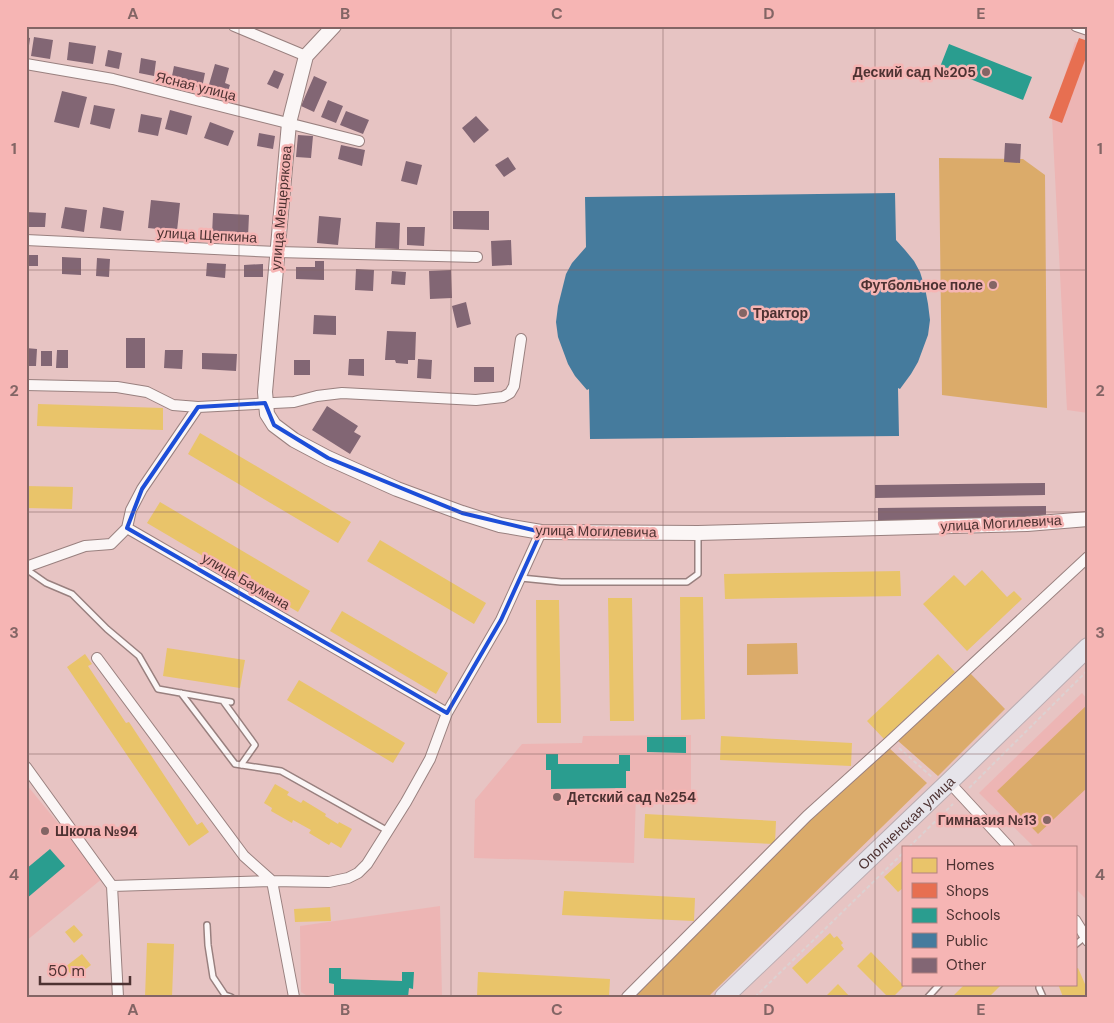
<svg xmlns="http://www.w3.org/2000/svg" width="1114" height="1023" font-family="'DM Sans',sans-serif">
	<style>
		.built { fill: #edb5b4 }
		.green { fill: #dbab6a }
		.homes { fill: #e9c46a }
		.shops { fill: #e76f51 }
		.schools { fill: #2a9d8f }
		.public { fill: #457b9d }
		.building { fill: #826674 }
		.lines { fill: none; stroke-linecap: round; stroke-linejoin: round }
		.lane-casing { stroke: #99807f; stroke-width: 8 }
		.street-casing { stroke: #99807f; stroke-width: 12 }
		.secondary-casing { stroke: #99807f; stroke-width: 16 }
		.highway-casing { stroke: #baacb1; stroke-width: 20 }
		.path { stroke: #dcd1d1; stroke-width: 2; stroke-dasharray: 4 2.5; stroke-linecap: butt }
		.lane { stroke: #fbf6f6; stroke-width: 5 }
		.street { stroke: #fbf6f6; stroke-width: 10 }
		.secondary { stroke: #fbf6f6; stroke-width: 14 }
		.highway { stroke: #e6e4ea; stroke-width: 18 }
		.marked { fill: none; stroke: #1d4ed8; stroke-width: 4; stroke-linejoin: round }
		.grid { fill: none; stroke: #836565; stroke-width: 1; stroke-opacity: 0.55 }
		.poi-dot { fill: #836565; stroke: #f6b5b4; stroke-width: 2 }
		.labels { text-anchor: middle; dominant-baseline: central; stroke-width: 5; stroke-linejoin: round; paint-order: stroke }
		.poi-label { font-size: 14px; font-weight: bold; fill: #4d3232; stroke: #f6b5b4; text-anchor: end }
		.street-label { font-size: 14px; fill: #4d3232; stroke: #f6b5b4 }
		.neatline { fill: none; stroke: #836565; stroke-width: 2 }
		.grid-label { font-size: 16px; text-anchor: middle; font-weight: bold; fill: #836565 }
	</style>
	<rect width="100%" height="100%" fill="#e7c4c3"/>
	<path class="built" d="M1075,42L1088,46V413L1067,410L1052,118Z
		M1082,693L1088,700V901L1075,888V847H1034L979,793Z
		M691,735V794L636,792L634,863L474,858L475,800L522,744L582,743L583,736Z
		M26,784L103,878L26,941Z
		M440,906L442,997H309L301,992L300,926Z"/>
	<path class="green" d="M939,158L1023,159L1045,175L1047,408L942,395Z
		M797,643L798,674L747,675V644Z
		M969,672L1005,709L938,776L897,740Z
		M1088,704V787L1038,834L997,791Z
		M888,747L927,783L708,997H632L850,780Z"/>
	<path class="homes" d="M38,404L163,408V430L37,426Z
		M200,433L351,522L338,543L188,454Z
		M26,486L73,487L72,509L26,508Z
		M160,502L310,591L298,612L147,523Z
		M380,540L486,603L474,624L367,561Z
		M982,570L1007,597L1014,591L1022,599L967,651L923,604L954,575L965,586Z
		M900,571L901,596L725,599L724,574Z
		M680,597H703L705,719L681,720Z
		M608,598H632L634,721H610Z
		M536,600H559L561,723H537Z
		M342,611L448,673L436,694L330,631Z
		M167,648L245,660L240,688L163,676Z
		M85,654L92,664L88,666L126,723L129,722L197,825L202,822L209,832L189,846L67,667Z
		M938,654L955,672L884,739L867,721Z
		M299,680L405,743L393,763L287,700Z
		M721,736L852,743L851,766L720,760Z
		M275,784L289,792L287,795L301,803L303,800L326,814L325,816L338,824L339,822L352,829L341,848L331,842L329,845L309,833L311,830L293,820L292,823L271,811L272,808L264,803Z
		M645,814L776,821L775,844L644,838Z
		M903,860V888L898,892L884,877Z
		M564,891L695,898L694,921L562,915Z
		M330,907L331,921L295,922L294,909Z
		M74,925L83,935L74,943L65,932Z
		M830,933L834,938L837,936L843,943L841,945L844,949L807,984L792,968Z
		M147,943L174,944L172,997H145Z
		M871,952L904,986L893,997H888L857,966Z
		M82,954L91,965L74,978L65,967Z
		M1078,968L1088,991V997H1063L1058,984H1075V969Z
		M478,972L610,979L609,997H498L477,996Z
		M838,984L850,997H825Z
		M965,984H1002L989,997H952Z"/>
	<path class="shops" d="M1079,38L1088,41V52L1062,123L1049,118Z"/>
	<path class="schools" d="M949,44L1032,77L1023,100L940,67Z
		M647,737H686V753L647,752Z
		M546,754H558V764H619V755H630V771H626V788L551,789V770H546Z
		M50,849L65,866L26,899V869Z
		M329,968H341V979L402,981V972H414L413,989L409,988L408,997H334V984L329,983Z"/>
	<path class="public" d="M895,193L896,240L905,250L914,261L920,272L925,288L928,304L930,320L928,335L918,362L911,374L900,389L898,388L899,436L590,439L589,389L587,390L575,376L568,364L558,337L556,322L558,306L566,274L572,263L586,247L585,197Z"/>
	<path class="building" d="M26,37L30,38L28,53H26Z
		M34,37L53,40L50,59L31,56Z
		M69,42L96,46L93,64L67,60Z
		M108,50L122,53L119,69L105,66Z
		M141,58L156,61L154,76L139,73Z
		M215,64L229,68L225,83L230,85L227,94L208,88Z
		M174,66L205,73L202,88L171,81Z
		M274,70L284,74L278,89L267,84Z
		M314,76L327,82L314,112L301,106Z
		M62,91L87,97L79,128L54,122Z
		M328,100L343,106L336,123L321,117Z
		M94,105L115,109L110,129L90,124Z
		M170,110L192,116L187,135L165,129Z
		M346,111L369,120L363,134L340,125Z
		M141,114L162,118L158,136L138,132Z
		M476,116L489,130L474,143L462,128Z
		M210,122L234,131L228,146L204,138Z
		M259,133L275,136L273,149L257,146Z
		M298,135L313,136L311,158L296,157Z
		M1005,143L1021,144L1020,163L1004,162Z
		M341,145L365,150L362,166L338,159Z
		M508,157L516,169L504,177L495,165Z
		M406,161L422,165L417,185L401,181Z
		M151,200L180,203L177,231L148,228Z
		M65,207L87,210L84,232L61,228Z
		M103,207L124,211L121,231L100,228Z
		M453,211H489V230L453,229Z
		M26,212L46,213L45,227H26Z
		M213,213L249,215L248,237L212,235Z
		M319,216L341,218L338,245L317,243Z
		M376,222L400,223L399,249L375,248Z
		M407,227H425L424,246L407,245Z
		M511,240L512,265L492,266L491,241Z
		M26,255H38V266H26Z
		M62,257L81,258V275L62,274Z
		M97,258L110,259L109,277L96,276Z
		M315,261H324V280L296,279V267H315Z
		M207,263L226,264L225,278L206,276Z
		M263,264V277H244V265Z
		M356,269L374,270L373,291L355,290Z
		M451,270L452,298L430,299L429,271Z
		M392,271L406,272L405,285L391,284Z
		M466,302L471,324L457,328L452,306Z
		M314,315L336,316V335L313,334Z
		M387,331L416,332L415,360H408V364L396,363L395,360H385Z
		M126,338H145V368H126Z
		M26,348L37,349L36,366H26Z
		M57,350H68V368H56Z
		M165,350H183L182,369L164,368Z
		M41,351H52V366H41Z
		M202,353L237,354L236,371L202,369Z
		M349,359H364V376L348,375Z
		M418,359L432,360L431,379L417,378Z
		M294,360H310V375H294Z
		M474,367H494V382H474Z
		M327,406L358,426L354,432L361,436L350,454L312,430Z
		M1045,483V495L875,498V485Z
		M1046,506V520L878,522V508Z"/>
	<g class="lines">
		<defs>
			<path id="lane" d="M26,569L46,583L72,594L107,629L139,656L158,689L231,702
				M521,578L561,582H687L698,574V535
				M181,693L235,764L281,771L388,831
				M223,701L255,745L241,765
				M207,925L208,945L213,977L225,995L231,997
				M1075,945L1086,936
				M1039,984V988L1043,997
				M928,997L940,984"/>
			<path id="street" d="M234,26L306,56
				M1076,26L1088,30
				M26,64L113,79L359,141
				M26,240L277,252L477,257
				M26,385L117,387L147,392L173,405L198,407L294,402L317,396L342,393L476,400L503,397L510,393L514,386L521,339
				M127,528L131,510L142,489L198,407
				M26,567L85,546L111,544L127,528L447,713
				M97,658L244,856L272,881L294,997
				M26,767L112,886L272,881L329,882L348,878L358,873L367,864L406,802L430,759L447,713L501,620L541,532
				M949,782L1009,847
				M112,886L118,997
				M1075,920L1088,941
				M627,997L807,816L890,741L1088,557"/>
			<path id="secondary" d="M334,26L306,56L289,123L265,392L267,414L274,425L294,440L328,458L397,489L462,513L500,525L541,532L698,533L1027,524L1088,519"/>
			<g id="highway">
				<path id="s1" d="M724,997L949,782L1088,647"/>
			</g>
		</defs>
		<use href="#lane" class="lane-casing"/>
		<use href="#street" class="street-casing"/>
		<use href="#secondary" class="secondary-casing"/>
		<use href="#highway" class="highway-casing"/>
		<path class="path" d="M899,748L933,778
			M969,788L1088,670
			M909,847L953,804
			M755,997L903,853"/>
		<use href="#lane" class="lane"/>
		<use href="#street" class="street"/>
		<use href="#secondary" class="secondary"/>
		<use href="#highway" class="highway"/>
	</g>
	<path class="marked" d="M265,403L274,425L328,458L462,513L541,532L501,620L447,713L127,528L142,489L198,407Z"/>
	<path class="grid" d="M239,26V997M451,26V997M663,26V997M875,26V997M26,270H1088M26,512H1088M26,754H1088"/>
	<g class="poi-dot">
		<circle cx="986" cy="72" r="5"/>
		<circle cx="993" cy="285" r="5"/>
		<circle cx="743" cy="313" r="5"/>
		<circle cx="557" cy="797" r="5"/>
		<circle cx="1047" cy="820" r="5"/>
		<circle cx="45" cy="831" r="5"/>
	</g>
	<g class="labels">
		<g class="poi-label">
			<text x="976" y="72">Деский сад №205</text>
			<text x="983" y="285">Футбольное поле</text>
			<text x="753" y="313" text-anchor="start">Трактор</text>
			<text x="567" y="797" text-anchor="start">Детский сад №254</text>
			<text x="1037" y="820">Гимназия №13</text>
			<text x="55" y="831" text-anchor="start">Школа №94</text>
		</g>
		<g class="street-label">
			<text transform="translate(196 86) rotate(14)">Ясная улица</text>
			<text transform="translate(281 208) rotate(-85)">улица Мещерякова</text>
			<text transform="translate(207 235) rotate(3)">улица Щепкина</text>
			<text transform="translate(1001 523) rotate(-3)">улица Могилевича</text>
			<text transform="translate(596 531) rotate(1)">улица Могилевича</text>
			<text transform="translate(246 581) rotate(30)">улица Баумана</text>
			<text stroke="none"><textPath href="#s1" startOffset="252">Ополченская улица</textPath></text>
		</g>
	</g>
	<rect width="1114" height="1023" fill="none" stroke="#f6b5b4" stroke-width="55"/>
	<rect x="902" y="846" width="175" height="140" fill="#f6b5b4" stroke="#b28180"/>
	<rect x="912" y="858" width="25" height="15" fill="#e9c46a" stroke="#b28180"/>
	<text x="946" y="870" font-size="15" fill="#4d3232">Homes</text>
	<rect x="912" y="883" width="25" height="15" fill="#e76f51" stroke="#b28180"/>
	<text x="946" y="896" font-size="15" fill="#4d3232">Shops</text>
	<rect x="912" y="908" width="25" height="15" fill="#2a9d8f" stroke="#b28180"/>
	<text x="946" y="920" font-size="15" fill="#4d3232">Schools</text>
	<rect x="912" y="933" width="25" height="15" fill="#457b9d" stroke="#b28180"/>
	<text x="946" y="946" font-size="15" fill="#4d3232">Public</text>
	<rect x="912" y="958" width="25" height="15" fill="#826674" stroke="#b28180"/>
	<text x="946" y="970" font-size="15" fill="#4d3232">Other</text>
	<path d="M40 976v8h90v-8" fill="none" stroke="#4d3232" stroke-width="2.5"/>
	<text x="48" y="976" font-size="15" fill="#4d3232" stroke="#f6b5b4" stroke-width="4" paint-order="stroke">50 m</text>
	<rect x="28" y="28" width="1058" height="968" class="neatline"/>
	<g class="grid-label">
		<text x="133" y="19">A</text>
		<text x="345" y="19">B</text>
		<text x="557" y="19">C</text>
		<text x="769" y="19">D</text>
		<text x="981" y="19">E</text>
		<text x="14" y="154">1</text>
		<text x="1100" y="154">1</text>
		<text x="14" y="396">2</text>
		<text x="1100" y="396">2</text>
		<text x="14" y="638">3</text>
		<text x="1100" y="638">3</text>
		<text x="14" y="880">4</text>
		<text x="1100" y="880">4</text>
		<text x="133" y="1015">A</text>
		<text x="345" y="1015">B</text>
		<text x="557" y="1015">C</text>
		<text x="769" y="1015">D</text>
		<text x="981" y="1015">E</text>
	</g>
</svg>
